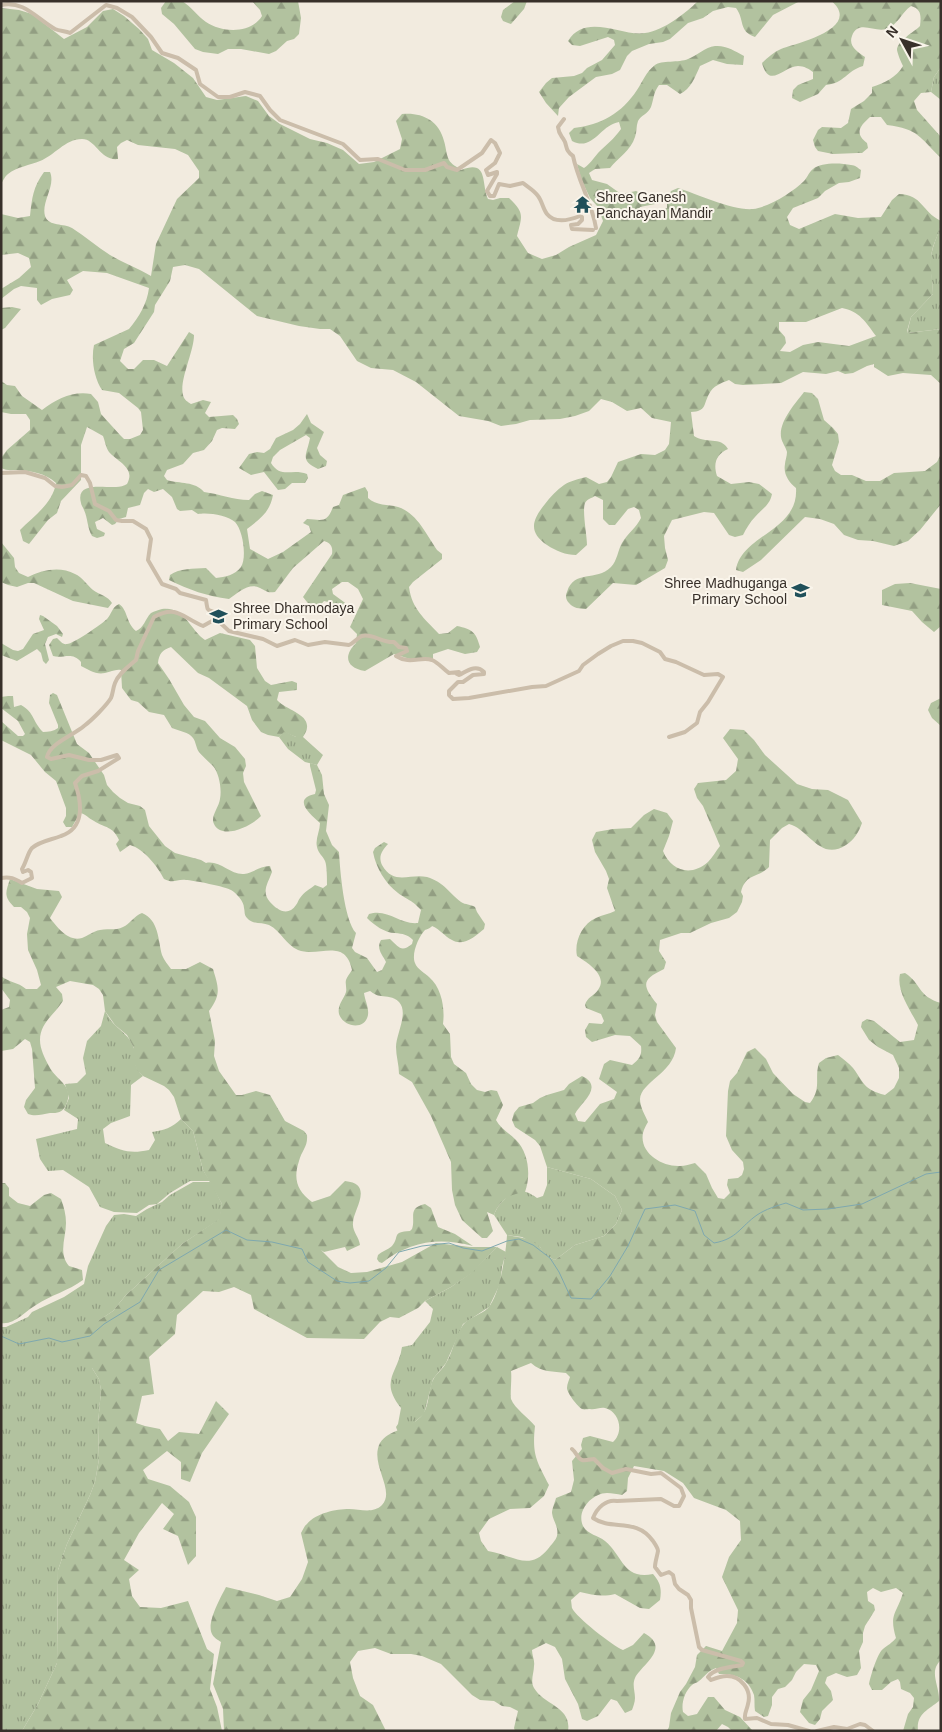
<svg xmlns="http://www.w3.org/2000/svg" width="942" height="1732" font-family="Arial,sans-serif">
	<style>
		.grass { fill: url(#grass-tufts) }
		.forest { fill: url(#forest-firs); fill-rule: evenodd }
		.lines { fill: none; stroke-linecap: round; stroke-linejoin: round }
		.stream { stroke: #7ea8af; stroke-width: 1 }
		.minor { stroke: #cbbdaa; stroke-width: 4 }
		.labels { text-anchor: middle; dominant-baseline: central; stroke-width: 4; stroke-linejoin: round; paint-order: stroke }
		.poi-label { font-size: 14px; fill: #38302a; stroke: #faf5eb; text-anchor: start }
	</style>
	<defs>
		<pattern id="grass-tufts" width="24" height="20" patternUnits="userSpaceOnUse" patternTransform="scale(1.25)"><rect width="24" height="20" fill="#b2c29f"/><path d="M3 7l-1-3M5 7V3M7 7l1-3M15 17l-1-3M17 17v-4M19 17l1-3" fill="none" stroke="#929e82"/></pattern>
		<pattern id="forest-firs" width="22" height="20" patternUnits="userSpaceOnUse" patternTransform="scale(1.25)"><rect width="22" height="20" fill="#b2c29f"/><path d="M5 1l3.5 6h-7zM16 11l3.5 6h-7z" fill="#929e82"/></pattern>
	</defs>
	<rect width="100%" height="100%" fill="#f2ebdf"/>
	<path class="grass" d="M941,67V100L931,92L934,77Z
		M941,226V329L907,333L911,317L933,294C933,285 931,275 930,266C930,252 936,239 941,226Z
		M284,731L296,737H303L323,755L317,765L305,762L288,749L279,737Z
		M105,1011C108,1016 111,1021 115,1025C122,1032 129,1036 133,1046C139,1059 129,1062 143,1076L131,1085L130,1116L111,1123L103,1129L105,1143C122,1151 130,1154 149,1150L155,1140L152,1132C164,1130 172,1128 181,1119L193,1131L203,1170L210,1181H190L170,1193L157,1204L149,1205L137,1213L114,1212L100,1207L89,1187L63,1170L48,1171L40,1159L36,1139L77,1129L78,1119L64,1110L69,1098L65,1084L77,1083L86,1074L83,1058L87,1041L101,1026Z
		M547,1167L591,1179L615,1196L622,1210L616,1224L604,1236L575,1245L555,1260L545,1255L540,1247L522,1237L507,1235L494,1215C498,1203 512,1189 526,1192C530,1193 534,1196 537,1198L543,1196L547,1185Z
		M193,1182H210L212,1184L222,1204L220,1219L182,1244L125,1296L113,1311L98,1321L92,1368L99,1379L101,1390L98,1424L99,1459L95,1482L90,1495L67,1544L58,1570L57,1663L38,1704L22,1731H1V1327H6L28,1317L32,1312L64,1297L84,1284L88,1266L106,1226L114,1215L124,1214L136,1216L147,1209L162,1202L170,1195Z
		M497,1247L506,1252L502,1267L500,1284L489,1307L463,1324L446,1363L433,1379L424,1414L410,1426L398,1432L396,1427L398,1424L401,1408C379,1380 398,1374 402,1347L412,1345L430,1322L433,1309L425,1301L451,1287L471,1273Z"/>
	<path class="forest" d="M166,1H182C192,7 197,16 206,22C222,33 251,34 262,16L260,10L252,1H298L301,18L299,34L294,39L287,41L276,51L269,54L241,49H228L218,54L203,52L195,49L174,24L162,14L161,8Z
		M515,1H527L524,9L511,24L503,21L501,17L503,10Z
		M698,1H800L773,15L755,37C738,31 745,20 736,8L728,7L713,11L703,18L688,23L670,39L663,42L649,44L632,51L627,56L620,70L612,74L596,77L569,97L559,108L558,116L546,103L539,92L546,83L552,78L574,76L582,73L587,68L602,60L615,45L614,40L608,37L580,46L572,45L568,41C586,12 622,37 645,33C663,31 686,13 698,1Z
		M832,1H941V67L934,77L931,92L921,93L914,101L917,110L941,137V158C919,137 919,129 887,125L881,117H870C860,126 854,133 867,143L868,148L862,153H858L833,154L818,151L815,147L813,140L818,130L822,127L841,128L848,123L851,109L864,101L872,93V87C884,83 896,78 903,66C901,62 898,55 897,50C897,41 914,32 920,26C921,17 922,9 911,6C901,13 898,25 886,29C875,33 858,19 852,36C848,46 858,52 865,57L863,66C846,71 845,83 826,85L818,94L800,102L792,98L793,90L798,85L813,79V72C809,69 804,66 798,66C784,66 769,90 762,63C768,57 774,52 781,49C794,44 853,31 837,7C836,5 833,3 832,1Z
		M1,8L19,10L32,14L64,39L87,27L103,11L113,9L124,16L139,29L148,39L152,50L174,63L193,78L206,97L217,100L246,96L258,101L269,116L280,124L310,139L327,143L343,150L359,164L374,162L400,149L402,139L396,121L402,114C421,112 439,120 444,141C446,147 446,154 449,160C451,164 457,167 461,170C489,159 481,184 488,199L493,200L500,198H509C525,213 522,216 517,236L528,253L542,259L556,255L569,247L596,235L603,221L598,207L590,198L581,179L577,164L584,168C590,164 593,159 598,153C606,145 614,139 621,129L619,122C600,125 593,152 572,141L569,133L574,128C601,125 622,113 637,90C643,81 646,72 655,65C661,60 679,63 688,59C697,56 705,47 715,46C726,45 735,51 744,56L743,65L727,64L713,60L700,66C695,77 691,89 680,94L667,85H659C653,93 654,99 651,107C648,114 641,115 638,121C636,126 637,132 635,137C631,150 618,158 610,168L595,169L589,173L592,180L607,184L621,194L636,191L642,194H654L661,197L662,200L660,203L640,207L637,212L639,216L646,218L667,208V199L671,191L678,188C697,194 734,211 753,209C769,207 793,192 804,181C807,178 809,172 813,169C821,162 841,163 851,165C855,165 858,168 861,170L860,178L849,182L839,183L825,191L818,198L793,208L787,217L790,225L799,229L835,214L858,218L881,217L892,200L899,194C923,195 921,211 941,221C941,231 934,241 932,251C929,265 933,280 933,294L911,317L907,331V333L941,329V384L931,375L903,373L888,376L874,367V364L867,366L853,373L845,374L838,371L826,374L803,372L781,383L743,385L735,384L729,380C721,383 713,386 709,394C703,405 707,411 691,412L694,436C705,444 721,436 728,449C716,454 713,464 717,476L731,484L749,482L759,484L772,494C770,505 762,509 755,517C750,522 746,529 743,535L735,537L729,535L714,513L704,512L672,520L664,536L665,548L668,560L665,568L636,585L613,583L586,609C579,608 574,609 569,603C566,600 565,596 567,592C574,569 596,582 611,567C617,561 618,550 622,543C628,533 636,528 641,518L639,510L634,507L628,509L615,525H609L603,519V500L595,496C592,498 587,499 585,503C582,511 587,535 587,545L576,555C566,555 556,551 547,545C528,532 532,520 545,504C550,497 557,490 564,485C570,481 579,479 586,477L599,484L607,482L611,477L618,462L641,454L655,455L665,450L669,444L671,422L652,418L641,408L627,411L612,402L601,399L589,411L575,416L560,419L530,420L516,424L501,426L488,421L459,416L416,382L393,370L371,368L357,361L340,336L330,329H320L299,326L257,316L199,269L185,265L173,267L170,281L155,305L154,312L134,343L124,349L120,361L128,369H134L143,360H154L167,366L189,332L194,335C194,352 179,380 183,395C184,400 188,402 191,404L203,400L211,402L205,413L209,417L233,415L237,419L239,424L235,429L222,428L217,430L212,441L204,450L193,453L183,464L167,470L164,476L167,480C180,484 195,481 204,492C220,494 233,500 249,500L255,494L262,491L273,495C270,512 260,519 247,529L250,549L268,559L283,552L311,532L309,526L303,523L307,519C323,520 327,523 333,507L339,505L343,495L365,487L368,492V498C376,506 388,504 398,507C417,513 426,534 437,550L442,554V559L413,582L409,587C412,609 424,618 439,634L448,633L457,626C472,629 476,632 480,647L477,652L465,654L448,649L433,654V659H410L394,654L365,671C346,668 343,656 356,643L357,634L350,627L363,599L358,589L348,582H342L332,589L333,594L348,605L345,610C336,609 333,602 324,601L317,609L311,607L303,597L332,554C333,547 331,543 324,541L293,568L275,592C266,593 267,591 260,588C249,582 238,593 229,599C207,596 189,590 169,580L170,575C180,568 193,569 206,568L216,578C225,577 235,575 241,567C247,558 243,530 235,522C228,515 207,512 198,514L192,510L180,511L177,509L172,497L163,489L154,492L148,489L144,493L140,505L128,508L126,517L119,519L115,524L112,525L103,518L95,522L97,529L105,533L104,536L97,538L92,536C87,527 88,519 84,510C83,507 81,505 81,503C75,481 104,488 116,487C120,487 124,486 127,484C136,468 118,462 109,452C106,448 105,441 103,436L87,427L81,445V480L61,501L57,513L48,520L29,544L23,541L20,530C34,516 53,503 56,483C45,473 32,471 17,470C11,470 7,471 1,468V458L7,450L30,430V420L26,414H11L1,412V381L7,385L15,386L22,396L42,410C57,399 72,391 91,394L98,402L101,414L120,435L124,439H130L140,435L143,430L141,412L138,408L119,393L102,390C94,378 91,359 94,345L129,329C139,317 147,304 149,288L107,273L83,271L67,280L73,290L70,295L52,299L41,305L37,300V288L21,286L14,289L1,299V289L19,278L31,267L29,258L18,253L1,255V214L18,218L30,216C32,198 33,187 44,172H50C56,186 41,202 45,216C49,227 64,223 72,228C85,236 97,247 110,255C123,263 138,268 151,276L156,244L177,199L199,178V171L188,155L175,149L138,145L127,140L121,143L117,147L118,159C100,161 96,139 82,139C65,139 54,156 40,161C30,165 17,167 8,174C5,176 3,181 1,184ZM842,308C859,311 866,322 876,336L849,346L818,342L803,345L790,352L780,351L786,343L785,337L779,330V322H806Z
		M12,307L21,309L5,328L1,330V308Z
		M804,392L812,393L818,399L824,420L833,428L838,434L839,442L832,465L835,471L841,475H852L866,481H880L894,473L925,471L937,462L941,454V504L920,530L908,541L894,546L873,541L858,540L844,535L834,524L820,519L805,517L761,560L743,572L736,570C741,535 799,531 796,488C789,482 783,474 785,464C785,461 787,456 787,452C786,447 782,443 781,437C779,421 795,404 804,392Z
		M307,414L311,423L324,432L317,448L320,455L327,461L326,466L318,469C299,460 307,455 310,438L306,435L280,450L273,457L271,463C281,479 292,468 307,474L308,478L305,483H292L285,489L278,490L264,472L251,475L239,468L249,454L257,452L264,453L270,449L276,438L293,430L300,424Z
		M1,542L14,558L15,567L19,573L28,577C42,570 60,566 75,574C82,577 87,585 93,590C100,595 108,596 112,603L108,608L73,601L34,583H28L17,587L8,585L1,582Z
		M910,583L941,589V626L934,632L922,622L912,611L882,605V590L895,584Z
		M119,604C128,610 126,623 136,631C144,628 145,619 151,613C154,611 159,610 162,609C185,606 190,630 205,640L220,633L250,640L255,646L257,668L265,681L271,685L292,681L297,683V690L279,692L277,700C288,712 318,715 303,737H296L284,732L279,737L268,735L261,732L252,720L247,706L209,678L198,673L171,647C162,650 159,654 158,663L169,679L184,705L194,717L205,721L220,738L235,747L245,759L246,766L243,773L244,782L261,816C253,825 222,841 214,824C210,817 219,807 220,799C222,789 219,773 213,766C208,761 203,757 199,752C196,748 196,742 193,738C189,732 179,731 172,728L164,715L149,712L138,702L131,700L122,688L121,670C115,669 111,672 105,673C96,675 89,670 81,666V662C72,651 63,659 53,656L49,645L53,639L57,638C60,641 63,645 67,644C73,644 102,624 107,619C112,614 111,608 119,604Z
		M40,615L43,616L57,626L63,634L62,637L56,634L48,637L45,644L49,660L46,664L43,661L41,653L37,649L17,661L1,655V643L13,650L18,651L23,649L33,634L44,630L39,619Z
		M53,693L57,695L77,744L89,753L104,775L107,785L113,792L120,798L128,803L140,806L145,810L149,826L165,846L175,853L201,860L206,863C220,860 230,875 244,874C253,873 260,866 270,866L272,872C268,883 261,892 270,902C277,910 288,917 296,905C298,903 298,900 300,898C304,892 310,889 315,885L323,888L327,885C327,880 327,865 325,861C323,856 318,853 317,847C315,839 320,831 320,823C310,814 292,799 315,794L316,790L310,766V763L317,765L322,775L324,794L329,805L326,831L332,845L339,852C340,870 344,920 356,933L352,948L355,952L367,958L377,972L382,970L386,962C382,954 376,949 381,940L390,939C399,947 401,953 412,944L413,940C407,934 403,934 395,933C385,933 374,925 367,918L369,914C388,908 400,925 418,923L421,910C411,899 409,901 398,893C385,883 376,868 373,852L375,848L384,842L388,844C382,851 378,856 382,865C394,886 410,873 427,877C444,882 449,893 461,902C466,905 470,904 475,907L477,912L485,924L484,929C476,936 463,947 452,940C444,936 441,930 432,926C432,927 426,930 425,930C419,936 411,954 415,963C417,969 425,973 429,977C442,988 445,1009 443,1024L450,1034L451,1057L454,1064L466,1073L471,1084L477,1090L485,1092L491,1090L497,1091L503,1105L496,1120C501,1129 509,1133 516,1140C529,1153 531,1176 525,1192C510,1194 499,1200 494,1215L487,1212L493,1231L487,1238H482L462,1220L455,1205L452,1190L451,1162L431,1116L412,1082L399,1074C399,1065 396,1056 396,1047C396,1034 409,1013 399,1002C393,996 387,997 381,996C377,996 373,993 370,991L364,993C365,1001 369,1007 368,1015C365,1031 343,1027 339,1014C337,1005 344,999 346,992C347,988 345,984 346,980C347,977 350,973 352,970C345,937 319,958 298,950C286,945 281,931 269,925C262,922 253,925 247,918C244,915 245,912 244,908C244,901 236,893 231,890C227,887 192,880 186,880C176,879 174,884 164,879C158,867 144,849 130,845L120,852L116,844L119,840C113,826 105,828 94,821C88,818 86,814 80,813L72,827H66L63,822L66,816V808L56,781L45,772L31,755L1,740V721L18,736H23L25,734L18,721L1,708V697L8,696H13L14,707L21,705C35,713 32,721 43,732C48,732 54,731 58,728V725L49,703L50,695Z
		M941,698V726L932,718L928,710L931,703Z
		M730,729L744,730L754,740L765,755L797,784L812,789L828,790L848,800L862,823C859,832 854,840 846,845C820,862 809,829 789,824L782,828L770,840L769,867C757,879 746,873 741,892L743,896L742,902L737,912L729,918L711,923L690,933H681L660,940L659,951L666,962L664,969C641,980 642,985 657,1004L655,1015L657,1022L676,1048C673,1073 641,1082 640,1099C640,1107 645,1115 648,1122C646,1125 644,1129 643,1133C639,1153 662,1167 680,1166C685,1166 690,1164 695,1163L706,1174L712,1188L718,1198L724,1199L730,1193L727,1185L728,1179L738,1178L742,1175L744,1169L743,1162L732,1150L726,1136L728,1091L730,1081L737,1073L747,1052L755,1048L766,1059L773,1073L793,1094L805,1102L810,1103C822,1088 814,1078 819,1063L826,1058L838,1055C843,1059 849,1063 853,1068C865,1084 863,1089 885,1095L894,1088L899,1078V1068L893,1055L878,1047L869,1040L861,1027L862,1022L867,1019L874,1021L900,1042L914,1040L918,1025C911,1011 896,991 900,974L905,973C922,984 917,996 941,1003V1660C928,1672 940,1686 939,1701C928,1710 916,1714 918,1731H903L908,1714L913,1707L914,1698L910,1693L901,1689L900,1682L898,1679L891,1682L882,1690H872L869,1684C871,1675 877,1654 883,1649C888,1645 892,1643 896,1638C889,1614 896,1615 903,1593L896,1588L881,1592L873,1588L867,1592L868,1601L874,1605L875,1610L865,1626L863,1633V1642L859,1651L861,1668L857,1675L847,1677L836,1673L827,1677L825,1683L831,1691L833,1700L822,1711L820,1719L815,1725L809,1723L800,1712L803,1700L811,1690L819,1671L816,1665L804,1664L796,1672L792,1680L785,1687L778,1689L772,1697V1705L768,1716L764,1717L755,1711C754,1706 755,1700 754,1695C749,1679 735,1673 719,1674L716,1668C708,1671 705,1676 699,1681C697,1683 694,1683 692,1685C685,1691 681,1703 683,1712L688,1716L697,1714L708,1697H714L725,1710L740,1717L753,1731H732L728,1727L722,1724L716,1731H667L669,1727L671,1713L680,1692L686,1684L695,1667L697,1655L706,1646L722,1651L737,1623L738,1610L722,1577L729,1557L741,1540L740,1521L726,1510L694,1498L683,1483L664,1471L634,1466L628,1478L627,1491L622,1495C617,1494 612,1493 607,1493C592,1493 576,1511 583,1526C588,1535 598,1535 605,1541C623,1556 623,1580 653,1574C660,1582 662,1588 660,1600L649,1609L640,1608L615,1594C603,1597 592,1595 580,1592L571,1600C571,1600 572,1608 572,1608C576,1617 613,1646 623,1650L633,1645L644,1633C672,1648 641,1665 635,1678C632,1685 635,1691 635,1698C635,1702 633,1707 632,1710L625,1713L617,1701L611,1699L598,1716L587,1721L582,1719L578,1704L565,1679L562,1659L555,1647L546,1643L532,1650C532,1656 535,1660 534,1666C534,1673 530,1681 534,1688C544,1705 572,1707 568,1731H515L514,1728L518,1711L510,1707L502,1706L494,1701L480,1700L472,1695L441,1664L422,1656L411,1654H391L375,1648L358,1651L350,1662L353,1678L360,1696L373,1705L386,1731H224L223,1709L213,1684L221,1642C218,1640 213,1637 212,1634C206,1623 221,1597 226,1587L259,1595L277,1601L290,1597L302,1579L308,1562L301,1533C303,1530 304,1526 307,1524C316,1513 336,1509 349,1509C360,1509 373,1514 382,1505C396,1490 369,1464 380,1443C387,1430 412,1429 423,1414C430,1404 428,1388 434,1378C437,1373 443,1369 446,1363C453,1352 455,1336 463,1325C469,1317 481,1315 488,1308C500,1295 506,1253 507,1235C518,1237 532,1238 540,1247C547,1255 544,1255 555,1260L575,1245L604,1236L616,1224L622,1210L615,1196L591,1179L547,1167L540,1146L535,1140L515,1127L512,1120L514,1113L519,1107L533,1103L540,1098L547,1095L564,1090L569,1084L582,1076C605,1087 580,1103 575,1114L578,1121L585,1122L600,1104L614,1099L617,1092L599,1079L604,1064L610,1060L632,1065C640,1059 642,1055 641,1046L630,1036L615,1035L592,1042L586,1037L585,1030L589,1023L602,1024L604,1021L601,1014L586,1008L585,1005C587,997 594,996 598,990C609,975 586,962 577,956C574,942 582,924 596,918C602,915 609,914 615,911L607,888L609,879L606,871L595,852L592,840L596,832L613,829L631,828L644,815L654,809L667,813L673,821L669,836L663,851C671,871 691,877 708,862C712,858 716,851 720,846L703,806L697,798L694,789L698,783L726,780L736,771L738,759L723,738ZM531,1363C542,1373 553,1371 566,1373L570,1377C569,1380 567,1384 567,1388C567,1393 578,1407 582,1409C584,1410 588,1409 590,1409C595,1410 600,1407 605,1408C620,1412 624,1432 613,1442L590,1436L583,1438L581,1445L582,1449L572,1461L574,1480L571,1492L556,1498C555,1502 552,1509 552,1513C553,1521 559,1527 557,1536C556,1540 551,1545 548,1549C529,1572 513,1555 488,1551L481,1541L479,1533L489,1519L510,1509L530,1508L544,1496L549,1485C536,1460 532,1454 535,1426C528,1417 515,1409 511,1399C510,1394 512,1378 511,1371Z
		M10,879L37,889L59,891L62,897L50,918C57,927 68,942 82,938C88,936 93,931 100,930C107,928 115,931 123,927C130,924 134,916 142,913C159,920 158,940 162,955C164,960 168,965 171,969H186L200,962L213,969C219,989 221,994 209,1011L215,1041L214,1056L219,1071L236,1095H242L256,1091L270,1095L285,1121L304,1131L307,1135C308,1147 302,1150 299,1161C293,1179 297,1191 312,1202L330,1196L345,1181C375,1184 353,1210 353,1223C352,1231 359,1237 360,1245L347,1251L345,1247L324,1252L321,1250L338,1267L351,1273L367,1272L402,1262L436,1243L470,1247H497L472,1273L451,1287L425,1301L418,1308L399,1318L390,1317L380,1322L364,1339L307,1338L254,1309L251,1295L234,1287L219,1292L203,1291L177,1315L175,1334L149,1357L154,1394L142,1396L136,1423L145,1426L160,1429L168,1441L179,1432L199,1434L216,1401L229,1414L202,1453L190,1482L181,1479V1462L167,1451L143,1470L148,1479L170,1486L189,1502L196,1517V1556L188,1565L178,1536L163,1529L174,1514L162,1503L139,1533L124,1560L139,1570L129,1579L132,1596L140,1607L161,1608L188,1601L207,1649L214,1654L210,1689L217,1707L222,1731H22L38,1704L57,1663L58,1570L67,1544L90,1495L95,1482L99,1459L98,1424L101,1390L99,1379L92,1368L84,1364L79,1343L81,1332L113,1311L125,1296L182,1244L219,1219L222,1204L203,1170L193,1131L181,1119L174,1097L169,1090L164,1086L143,1076L137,1070L134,1063V1048L127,1035L115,1025L105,1011L103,995L99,989L93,985L70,981L56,987L62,994L63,1001C54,1015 40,1023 40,1040C40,1049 45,1059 49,1066C56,1081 75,1085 66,1105C62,1113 58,1113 50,1113C42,1114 36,1117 28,1114L24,1107L26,1100L35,1088L32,1049L30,1042L25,1039L13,1049L1,1051V1010L9,1007L10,1000L1,988V976C8,982 18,982 26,989H37L41,985L37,970L28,950L27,934L30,918L27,912L21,907H14C3,896 6,892 10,879Z
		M1,1183H5L9,1188V1196L18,1203L30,1206L44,1195L51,1193L61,1199C64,1207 66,1215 66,1223C66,1238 58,1253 69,1266L82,1270L83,1280C68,1291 51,1295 36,1305C25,1311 15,1325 1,1323Z
		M425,1204L431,1208L438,1227L455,1234L473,1246C439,1237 410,1241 382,1263L379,1262L377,1259L378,1255C382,1251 388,1250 392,1246C400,1237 391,1232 410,1231L412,1229C416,1218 407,1208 425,1204Z"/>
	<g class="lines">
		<path class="stream" d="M1,1336L19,1344L49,1338L62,1342L90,1336L104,1324L140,1302L159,1270L226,1230L247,1240L272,1242L302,1249L308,1262L337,1281L350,1283L369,1281L386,1268L399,1252L422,1246L449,1243L463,1248L482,1251L507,1241L519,1239L533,1245L550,1258L559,1272L571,1298L591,1299L610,1276L628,1246L645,1209L675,1205L695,1211L704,1235L714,1243C737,1239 740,1227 757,1215C766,1209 776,1206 786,1203L803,1210L828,1209L862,1204L926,1174L941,1172"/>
		<path class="minor" d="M1,5C24,0 37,19 55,29C59,31 66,31 70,33L106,5L117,8L132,17L151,37L162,53L178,58L196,70L200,84L218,97H230L245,92L260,96L270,110L280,120L343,144L360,160L378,159L405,170H425L444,163L447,167L457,170L482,153L491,140L495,143L500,153L495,163L486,170L488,175L497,172V174L487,191L490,196H494L499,184L510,186L523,183C528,187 535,191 538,196C542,201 543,209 547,214C555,224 570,220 580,216L582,217V220L578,224L571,225L572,229L593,230
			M564,119L558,127C559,136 562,135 565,142C567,148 566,151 573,156C578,181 592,203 596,228
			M1,473L25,472L45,478L55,486L62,487L72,485L81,475L86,476L90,483L95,504L109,511L116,520L122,521H133L146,529L151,539L148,560L162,584L176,589L180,593L206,600C208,614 207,608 218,614L212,621L203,626C183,618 177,604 154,617L138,651L136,660C128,667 119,673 115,683C113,688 113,693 111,698C106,706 92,720 84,726C74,735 50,743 47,757L51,759L69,755L89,760H101L117,755L119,758L98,771L82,776L75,783C82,803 85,828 61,836C51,840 40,841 32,848C28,852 26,863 22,869L23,872L28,870L31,872L32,878L22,883C15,879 10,876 1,878
			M215,618L229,631L263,639L277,646L295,640L308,645L325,642L349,645C354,643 357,638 362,636C372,633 382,643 394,642L399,647L406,648L407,651L396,656C410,665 421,656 432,660C439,663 443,669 449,673L459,672L457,674L459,675C467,671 476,664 484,672V674L473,675L463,682H458L449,691V695L453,699L469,698L532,687L546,686L579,671L583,665L598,654L611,646L623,641H633L642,643L660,652L665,659L676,662L704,675L718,674L723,677L708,702L700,712L697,723L685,732L669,737
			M572,1449C576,1452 578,1459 582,1460C586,1461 591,1459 594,1459L603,1468L612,1473L626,1469L651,1474L661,1473L681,1488L684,1496L679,1506H674L661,1499L617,1501C606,1499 597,1508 593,1518C612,1531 636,1517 653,1541C655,1544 658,1548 658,1551C657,1557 655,1562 655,1567L661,1575L669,1572L673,1575L675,1584L679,1589L688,1595L691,1600V1608L699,1647L702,1650L741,1661L743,1663L742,1665C731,1667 714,1668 708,1677L711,1680C716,1678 721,1676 727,1676C741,1676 752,1690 748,1704C747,1710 744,1713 745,1719L757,1718L771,1724L788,1725L809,1731
			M817,1731L834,1727L847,1729L860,1724L865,1725L873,1731"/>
	</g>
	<defs>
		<symbol id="temple-bare" viewBox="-9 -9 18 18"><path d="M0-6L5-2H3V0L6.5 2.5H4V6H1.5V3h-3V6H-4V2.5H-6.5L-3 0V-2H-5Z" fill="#20505a" stroke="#faf5eb" stroke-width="2.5" paint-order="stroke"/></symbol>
		<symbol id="school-bare" viewBox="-9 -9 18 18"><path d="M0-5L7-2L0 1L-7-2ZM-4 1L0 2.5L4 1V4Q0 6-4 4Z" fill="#20505a" stroke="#faf5eb" stroke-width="2.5" paint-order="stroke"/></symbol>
	</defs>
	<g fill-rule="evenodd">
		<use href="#temple-bare" x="570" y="192" width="25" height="25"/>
		<use href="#school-bare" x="788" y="578" width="25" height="25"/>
		<use href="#school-bare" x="206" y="604" width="25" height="25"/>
	</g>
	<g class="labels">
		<g class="poi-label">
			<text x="596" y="197">Shree Ganesh<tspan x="596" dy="16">Panchayan Mandir</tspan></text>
			<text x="787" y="583" text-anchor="end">Shree Madhuganga<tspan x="787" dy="16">Primary School</tspan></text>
			<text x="233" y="608">Shree Dharmodaya<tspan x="233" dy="16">Primary School</tspan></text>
		</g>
	</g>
	<rect width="942" height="1732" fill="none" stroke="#38302a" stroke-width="5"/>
	<g transform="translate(902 40) rotate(310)" stroke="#faf5eb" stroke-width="4" paint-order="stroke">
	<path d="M0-4L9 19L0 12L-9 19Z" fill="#38302a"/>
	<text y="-8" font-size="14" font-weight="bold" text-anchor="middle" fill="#38302a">N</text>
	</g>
</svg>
